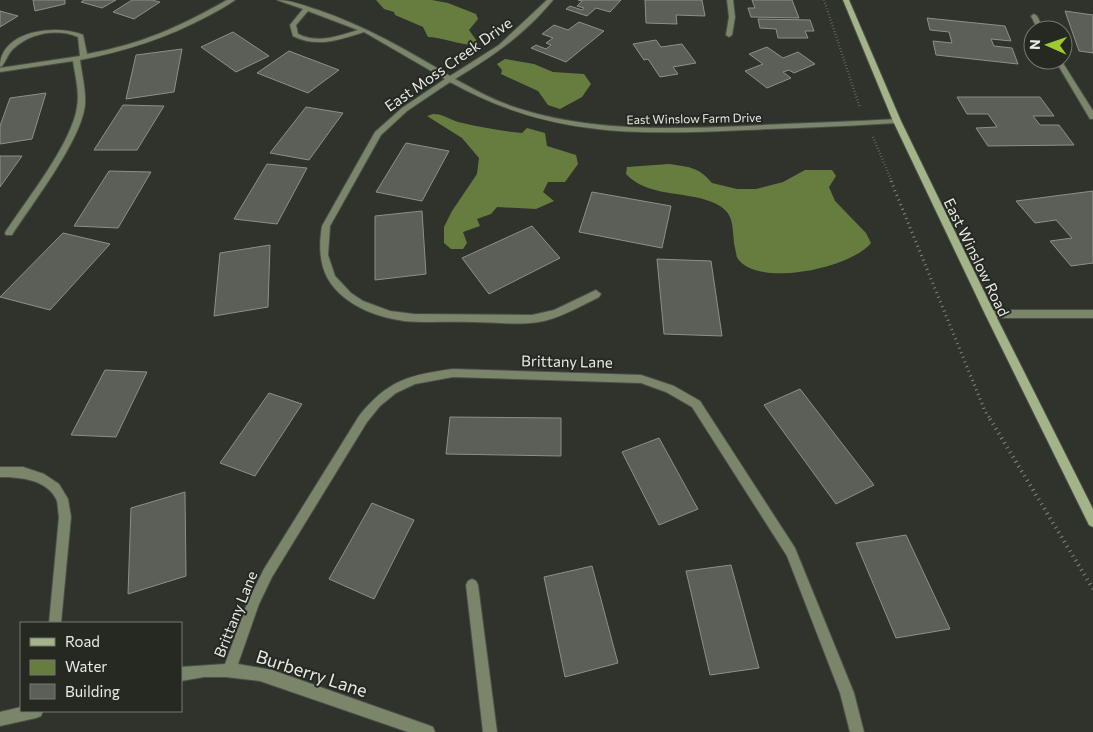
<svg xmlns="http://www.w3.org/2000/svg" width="1093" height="732" font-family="Commissioner,sans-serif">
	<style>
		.water { fill: #677d3f }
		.building { fill: #5c5f57; stroke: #8c9088 }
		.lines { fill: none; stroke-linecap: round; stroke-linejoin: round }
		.lane-casing { stroke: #4d4f4a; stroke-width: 2 }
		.street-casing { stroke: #4d4f4a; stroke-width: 2 }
		.secondary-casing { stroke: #4d4f4a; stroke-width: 2 }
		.path-far2 { stroke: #848681; stroke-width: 2.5; stroke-dasharray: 0.5 2.5; stroke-linecap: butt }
		.path-far1 { stroke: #848681; stroke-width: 3; stroke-dasharray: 1 4; stroke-linecap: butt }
		.path { stroke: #848681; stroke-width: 4; stroke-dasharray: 1 4.5; stroke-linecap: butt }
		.lane { fill: #7a856a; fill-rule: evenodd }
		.street { fill: #7a856a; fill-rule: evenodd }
		.secondary { fill: #a3b489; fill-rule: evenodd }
		.labels { text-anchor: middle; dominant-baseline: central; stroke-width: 4; stroke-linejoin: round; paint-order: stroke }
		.far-street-label { font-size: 12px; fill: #e8eae6; stroke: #262822 }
		.street-label { font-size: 15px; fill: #e8eae6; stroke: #262822 }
		.near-street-label { font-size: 18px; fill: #e8eae6; stroke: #262822 }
	</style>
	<rect width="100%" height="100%" fill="#30322c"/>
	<path class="water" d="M376,0H432L448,3L476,14L478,19L469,30L479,44C469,48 442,37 428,37L423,27L395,15L394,12L384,9Z
		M505,59L534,64L553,72L584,74L591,84L582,97L560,109L548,105L538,91L501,74L502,70L497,64Z
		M433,114C443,114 449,119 458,122C480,127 500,131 522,133L527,128L545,133L547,146L576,155L578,164L565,182H548L543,192L554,201L536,209L497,207L491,214L477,219L480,226L463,232L467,243L463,249H451L444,243V227L452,211L477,174L479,158L462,138L427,116Z
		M669,164C689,167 699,167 712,183L737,189H756L783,182L805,170H832L836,176L829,187L835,201L866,233L871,243C851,268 759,288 738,259C736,256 736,252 735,248C731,227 737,212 712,202C685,191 647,197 626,174L627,167Z"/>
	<path class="building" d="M33,0H65V4L35,11Z
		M84,0H116L102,8L81,2Z
		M132,0H152L160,2L134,19L113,12Z
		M578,0H621L610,12L596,8L587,16L566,9L570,6L582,10L584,8L577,6L582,1Z
		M645,0H702L705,16L676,15L677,24L646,23Z
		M752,0H792L799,18L751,17L748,8H755Z
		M0,11L18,16L0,27Z
		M1065,11L1093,15V53L1079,51Z
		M927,18L1005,26L1011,41L991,39L994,46L1012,48L1018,64L936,55L933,41L952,43L949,32L930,30Z
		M758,19L810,20L814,31H805L808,38H778L776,29L760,28Z
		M579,22L604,31L566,62L531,48L536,45L546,49L551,45L546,43L553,38L542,34L554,25L568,30Z
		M233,32L269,56L236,72L201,47Z
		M656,40L661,47L682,44L696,63L673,67L678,74L660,77L648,59L644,60L633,44Z
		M767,47L783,58L798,52L815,64L794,73L789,70L783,72L791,78L767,88L745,71L763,64L749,54Z
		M182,49L174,92L126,99L136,55Z
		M289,51L339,70L308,93L257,73Z
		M46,93L32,139L0,144V126L10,98Z
		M957,97H1040L1054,116H1033L1040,125H1059L1074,145L988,146L976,128L997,127L988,114H967Z
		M123,105L164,106L137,150H94Z
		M306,107L343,113L309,160L270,153Z
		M406,143L449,151L422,201L376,192Z
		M0,156H22L0,187Z
		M267,164L307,168L277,224L234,219Z
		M109,171L151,172L118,228L74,226Z
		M1093,191V263L1071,266L1050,241L1072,238L1056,220L1035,223L1016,201Z
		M592,192L671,206L662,248L579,232Z
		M422,211L426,274L375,280V216Z
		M532,226L560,258L489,294L462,258Z
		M63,233L110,244L50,310L0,297Z
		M270,245L268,307L214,316L220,253Z
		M657,259L711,261L722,336L664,334Z
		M105,370L147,372L116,437L71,435Z
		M800,389L874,485L836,504L764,405Z
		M269,393L302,404L255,476L220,463Z
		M450,417L561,418V456L446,454Z
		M659,438L698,509L659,525L622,452Z
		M185,492L186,576L128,594L131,508Z
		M372,503L414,520L374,599L329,579Z
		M906,535L950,629L896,638L856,543Z
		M731,565L759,668L710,675L686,571Z
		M592,566L618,663L565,677L544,577Z"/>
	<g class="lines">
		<defs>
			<path id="lane" d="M472,579L476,581L478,585L497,732H483L466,585L468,581Z"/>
			<path id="street" d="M227,0H235C227,6 217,11 208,16C167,38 126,51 80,60C82,75 86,90 85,105C81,141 32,204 12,235H6L5,233L6,231C27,199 72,143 77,107C80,92 75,76 73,61L0,72V68L80,56L78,37C57,28 30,33 13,49C8,54 6,61 2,66L0,67C0,30 57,24 83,35L87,54C142,44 179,27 227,0Z
				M277,0C291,0 305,6 318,10C365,26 407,50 450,76L499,45L547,0H553C523,36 494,55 455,79C475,90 495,101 517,108C591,132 669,129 746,126C796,123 847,122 897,119L901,121L897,123L878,124C834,127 790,128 745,130C636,135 548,137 450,82L407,111L381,135L330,226L328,255L335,276L351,293L363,301L390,311L414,314L532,315L554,310L596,290L601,294L599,297C581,306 564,316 544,321C520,326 496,322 472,322C449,321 426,323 404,321C391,319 379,316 367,311C328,293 315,268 322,226L375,132L402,108L445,79L364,32C339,40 317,48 293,36L290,25L303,9ZM308,11L358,30C338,36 318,44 298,34L296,25Z
				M727,0H733L735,17L732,35L729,37L726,35L729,17Z
				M1034,14L1037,16L1044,30H1038L1031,16Z
				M1055,60H1061L1093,111V119H1090Z
				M990,310H1093V318H990L985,314Z
				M453,369L641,375L674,386L700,401L795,548L854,693L864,732H850L840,693L787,556L692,407L666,392L641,383L453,377L415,384L396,393L380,406L367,422L272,577L259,604L238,664L272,670L428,725L433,727L435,732H408L260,681L226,677H204L181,681V667L225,664L248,601L264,569L359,416C388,380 409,375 453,369Z
				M0,467H23L44,474L59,484L68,499L71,517L61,623H49L59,517C58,512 58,506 57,501C48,479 19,477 0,477Z
				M21,707V711H43L41,716L36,718L0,726V712Z"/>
			<path id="secondary" d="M843,0H849L901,121L995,314L1093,509V527L1089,525L985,314L893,121Z"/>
		</defs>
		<use href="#lane" class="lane-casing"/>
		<use href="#street" class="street-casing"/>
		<use href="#secondary" class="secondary-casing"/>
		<path class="path-far2" d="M824,0L860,108
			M873,137L892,182"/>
		<path class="path-far1" d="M891,181L985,411L991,420"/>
		<path class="path" d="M990,419L1093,589"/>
		<use href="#lane" class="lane"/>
		<use href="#street" class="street"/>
		<use href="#secondary" class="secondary"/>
	</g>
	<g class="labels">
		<g class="far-street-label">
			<text transform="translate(694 118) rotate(-1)">East Winslow Farm Drive</text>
		</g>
		<g class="street-label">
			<text transform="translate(448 64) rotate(-35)">East Moss Creek Drive</text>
			<text transform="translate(977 257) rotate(64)">East Winslow Road</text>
			<text transform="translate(567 361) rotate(1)">Brittany Lane</text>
			<text transform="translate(235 614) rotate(-68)">Brittany Lane</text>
		</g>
		<g class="near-street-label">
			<text transform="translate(312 673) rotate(18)">Burberry Lane</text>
		</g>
	</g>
	<rect x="20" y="622" width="162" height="90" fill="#262822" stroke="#747670"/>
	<rect x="30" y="638" width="25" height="8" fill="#a3b489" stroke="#747670"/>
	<text x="65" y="647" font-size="15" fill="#e8eae6">Road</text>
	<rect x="30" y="660" width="25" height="15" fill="#677d3f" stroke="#747670"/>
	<text x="65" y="672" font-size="15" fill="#e8eae6">Water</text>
	<rect x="30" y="684" width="25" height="15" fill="#5c5f57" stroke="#747670"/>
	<text x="65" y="697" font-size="15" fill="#e8eae6">Building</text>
	<g transform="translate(1048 45) rotate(272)"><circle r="24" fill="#262822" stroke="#747670"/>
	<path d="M0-4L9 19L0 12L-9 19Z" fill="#9dca30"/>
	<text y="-8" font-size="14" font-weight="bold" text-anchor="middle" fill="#e8eae6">N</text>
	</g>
</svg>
